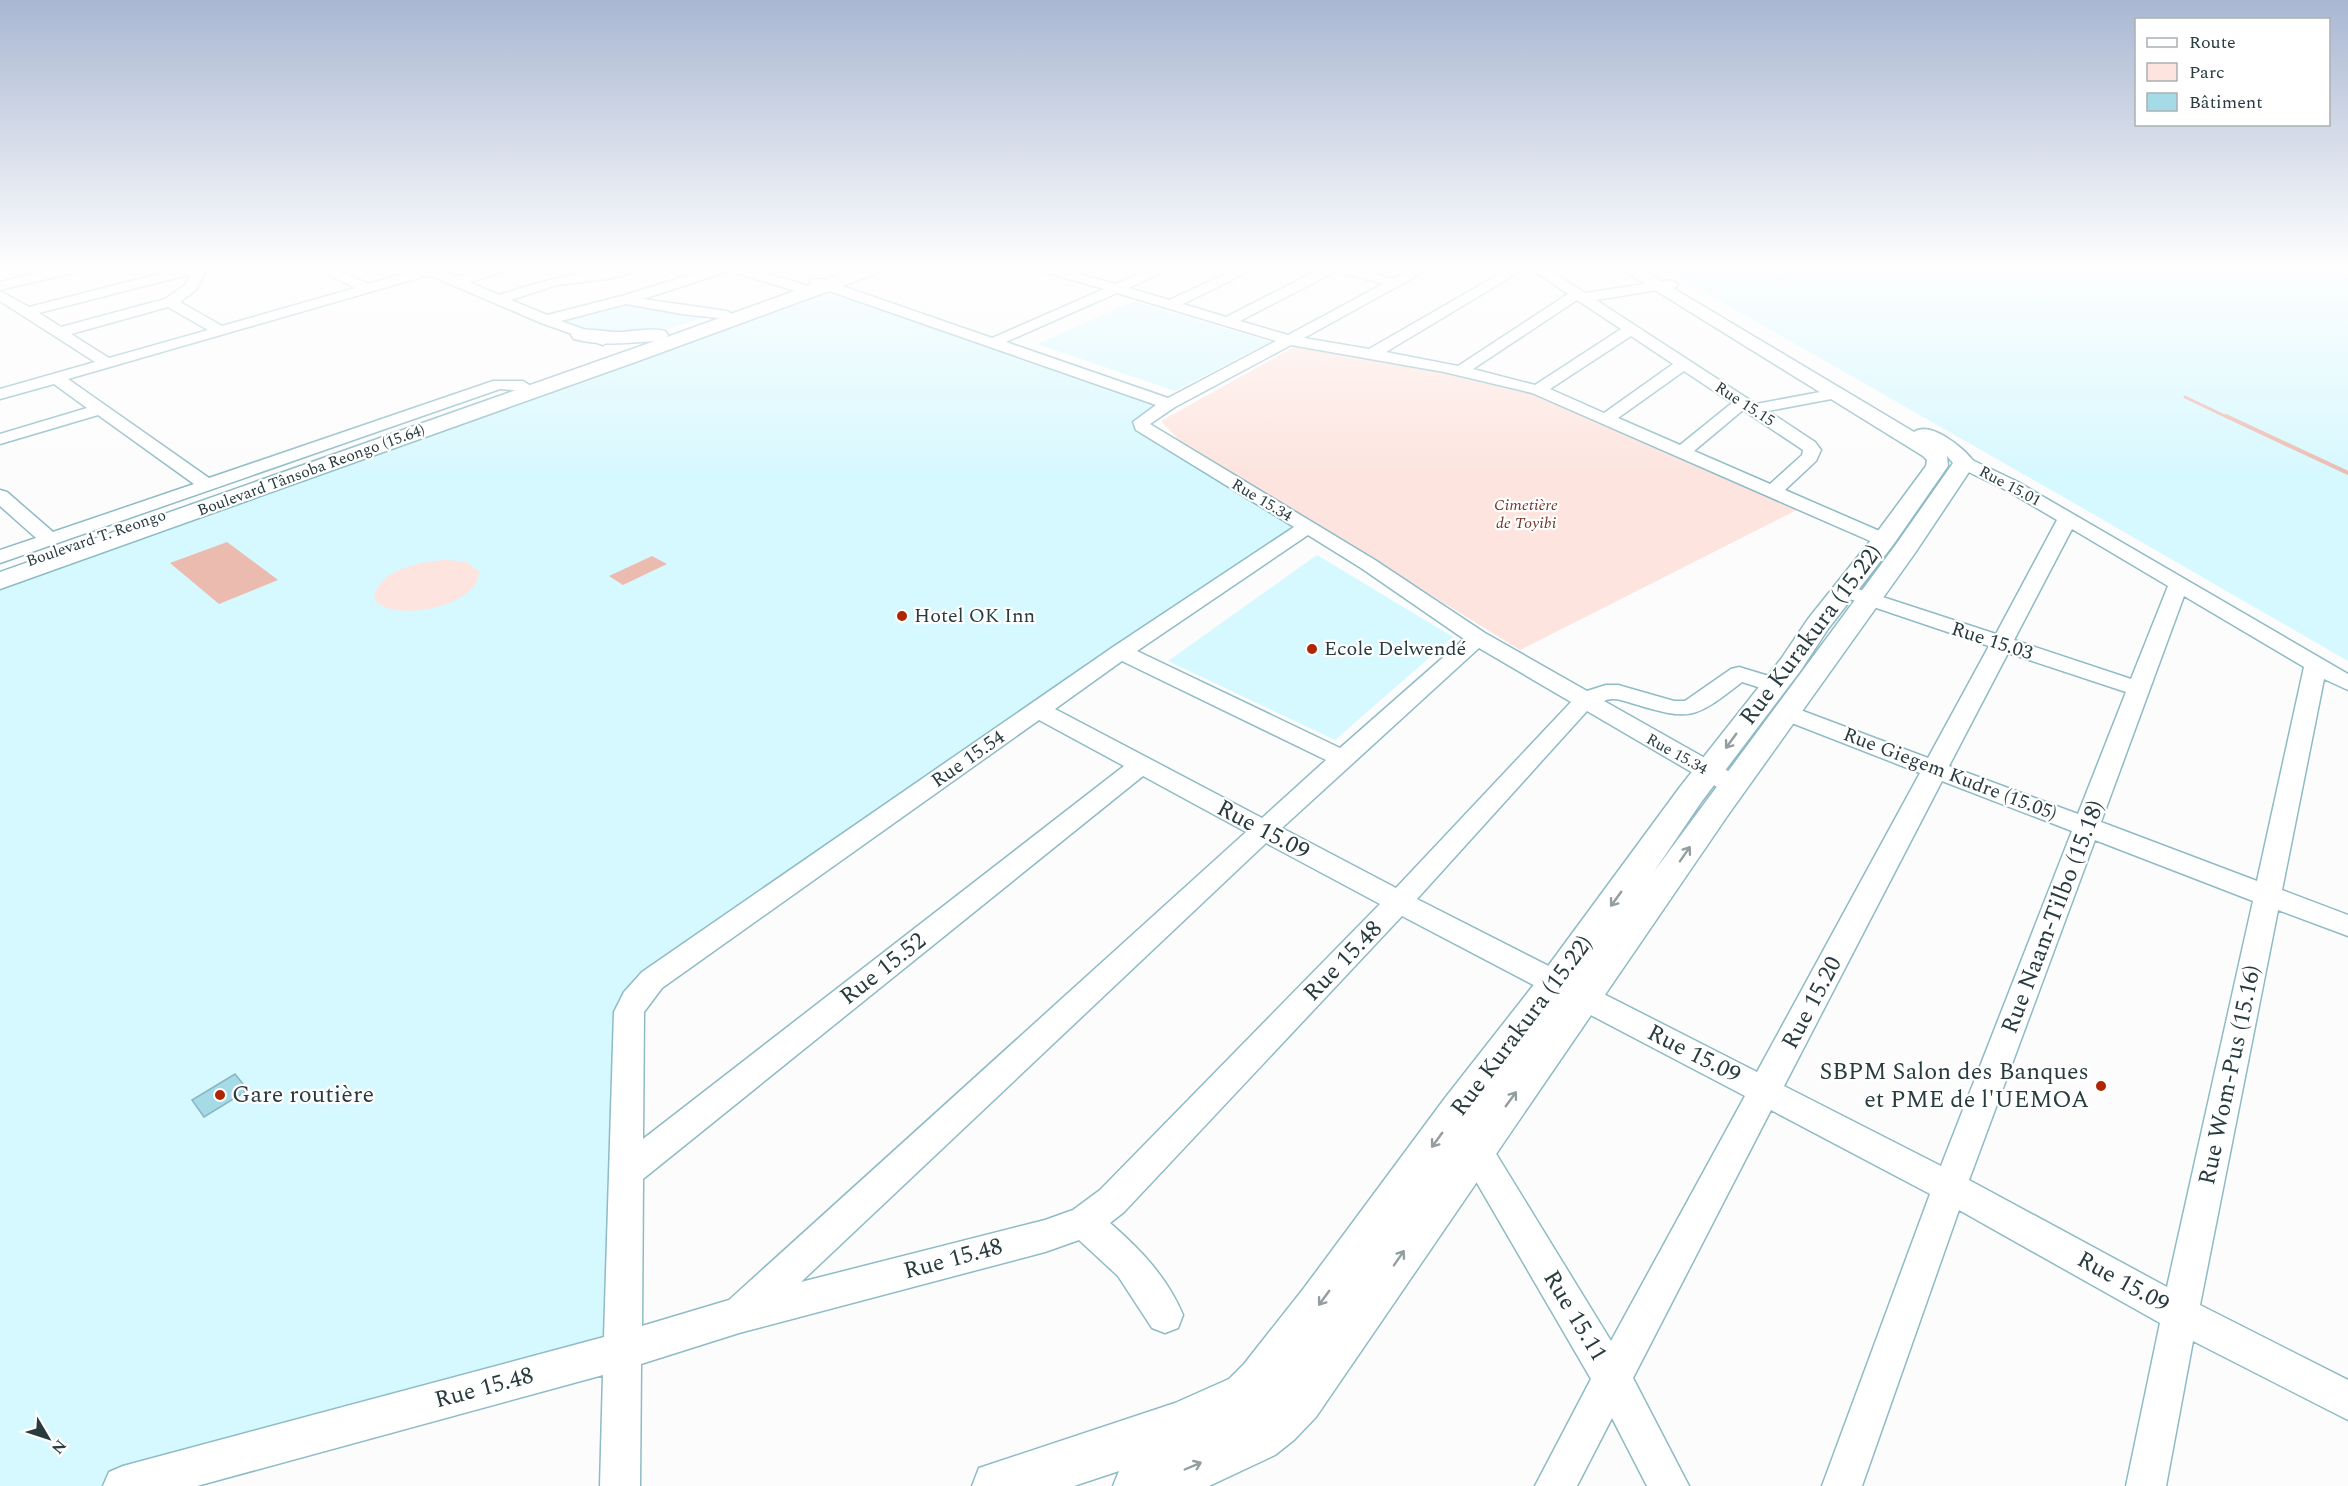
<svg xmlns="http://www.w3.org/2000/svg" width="2348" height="1486" font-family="Spectral,serif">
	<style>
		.built { fill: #d6f8ff }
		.green { fill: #fde4de }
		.water { fill: #ecbbb0 }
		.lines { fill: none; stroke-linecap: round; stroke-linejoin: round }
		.stream-far1 { stroke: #ecbbb0; stroke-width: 3 }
		.stream { stroke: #ecbbb0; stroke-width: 4 }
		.building { fill: #a5dbe7; stroke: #89b6c0; stroke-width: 1.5 }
		.minor-casing { stroke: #8ebbc5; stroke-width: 3 }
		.major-casing { stroke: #8ebbc5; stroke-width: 3 }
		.highway-casing { stroke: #8ebbc5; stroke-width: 3 }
		.minor { fill: #fff; fill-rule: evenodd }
		.major { fill: #fff; fill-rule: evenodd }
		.highway { fill: #fff; fill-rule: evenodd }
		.oneway { stroke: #949d9f }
		.poi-dot { fill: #b12500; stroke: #fff; stroke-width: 2 }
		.labels { text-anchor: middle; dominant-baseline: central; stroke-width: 4.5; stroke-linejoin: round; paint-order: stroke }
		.far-street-label { font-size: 16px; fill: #283b3f; stroke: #fff }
		.far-park-label { font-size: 16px; font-style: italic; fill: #723628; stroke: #fff }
		.poi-label { font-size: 20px; fill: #283b3f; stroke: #fff; text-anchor: start }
		.street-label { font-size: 20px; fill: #283b3f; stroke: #fff }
		.near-street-label { font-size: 24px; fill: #283b3f; stroke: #fff }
		.near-poi-label { font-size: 24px; fill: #283b3f; stroke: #fff; text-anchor: end }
	</style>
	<rect width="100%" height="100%" fill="#fcfcfc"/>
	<path class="built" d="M1664,269H2348V661L2053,491Z
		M826,285L1169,404L1141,422L1307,527L635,1000L622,1351L165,1486H0V581Z
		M1134,301L1270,342L1175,391L1037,344Z
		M623,302L709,316L657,332L631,336L591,331L558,319Z
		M1317,555L1453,637L1335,740L1168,661Z"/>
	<path class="green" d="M1294,347C1377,360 1461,371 1541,394L1799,509L1520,650L1178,439L1161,421Z
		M447,560L467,562L479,572C479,606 398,622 376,602L374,595C383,568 423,561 447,560Z"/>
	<path class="water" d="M227,542L278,580L219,604L170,563Z
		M652,556L667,564L623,585L609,576Z"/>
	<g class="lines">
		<path class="stream-far1" d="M2185,397L2229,418"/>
		<path class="stream" d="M2226,416L2348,473"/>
	</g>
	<path class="building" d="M235,1074L248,1090L204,1117L192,1100Z"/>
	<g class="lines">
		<defs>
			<path id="minor" d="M55,269H79L77,272L0,290V282Z
				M179,269H207L196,290L180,302L222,326L355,288L318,269H336L369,284L418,269H436L457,277L485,269H506L504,272L469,282L499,295C544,280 587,269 636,269L634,272L608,279L557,285L511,300L547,315L622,296L708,269H728L726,272L643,299L727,311L734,315L727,319L682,314L626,304L561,321L608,338L610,341L603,345L541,323L429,275L68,379L209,478L493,381H523L531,386L523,391L500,389L0,563V550L36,538L0,506V490L7,492L53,532L194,484L98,415L0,444V434L87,408L54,384L0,399V389L95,362L0,301V291L29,307ZM191,274L185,285L165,299L61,327L39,313ZM168,307L208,330L109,358L71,334Z
				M731,269H752L815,288L817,291L815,294H805L733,272Z
				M840,269H857L858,270L851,274Z
				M1042,269H1063L1115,284L1151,269H1169L1129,288L1169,300L1236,269H1254L1183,304L1226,317L1320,269H1357L1394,279L1412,269H1429L1304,338L1369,349L1508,269H1524L1386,352L1458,366L1568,294L1532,269H1548L1585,293L1671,280L1678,284L1676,287L1596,300L1756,404L1836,389L1842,391L1844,394L1842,397L1768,411L1815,442L1821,450L1816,461L1785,490L1891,536L1894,540L1891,544H1877L1532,393L1444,372L1291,345L1175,407L1150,424L1375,560L1485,633L1587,691L1606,685H1618L1674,701H1685L1731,669L1739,667L1782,680L1785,685L1782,690L1774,692L1742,682C1693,720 1691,721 1631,703C1621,700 1613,697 1604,701L1742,779L1745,785L1742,791L1733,793L1724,791L1587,711L1417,899L1757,1072L1920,773L1779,718L1775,713L1779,708L1787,706L1795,708L1928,758L1989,646L1838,595L1835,591L1838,587L1845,585L1852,587L1996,634L2057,520L2006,490L1958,467L1955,463L1958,459H1970L2018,482L2348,674V690L2324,679L2282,890L2348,915V936L2278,910L2200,1305L2348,1380V1420L2193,1341L2166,1486H2126L2160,1323L1959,1210L1862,1486H1822L1930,1194L1771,1110L1633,1378L1689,1486H1647L1612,1418L1577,1486H1535L1591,1379L1463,1159L1458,1149L1463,1139L1475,1135L1487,1139L1611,1341L1745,1096L1402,916L1124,1212L1110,1223C1140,1249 1167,1277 1183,1315L1178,1328L1165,1333L1152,1328L1118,1276L1079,1240L1045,1252L739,1333L641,1364L640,1486H600L603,1375L197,1486H103L109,1472L123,1466L604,1337L614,1012L624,992L642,972L1113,647L1294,527L1136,430L1133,422L1156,405L812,285L810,282L812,279H822L992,338L1104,289L1044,272ZM1336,271L1383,284L1288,335L1240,321ZM1117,293L1276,341L1168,398L1006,342ZM1577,300L1621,329L1535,385L1473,369ZM1631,336L1673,364L1604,413L1550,389ZM1684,371L1732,403L1680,445L1618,418ZM1743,410L1803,450L1802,455L1770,484L1694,451ZM2072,529L2168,586L2131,679L2014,640ZM1308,535L1361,568L1464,639L1340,748L1137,651ZM2184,596L2304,667L2257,881L2101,822ZM1479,648L1571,702L1396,888L1282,828ZM2008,653L2126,692L2078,814L1949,766ZM1122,661L1326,760L1262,818L1055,709ZM1039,720L1124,766L643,1139L644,1012L662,988ZM1143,776L1246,832L729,1300L642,1326L643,1179ZM1942,781L2072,831L1941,1166L1784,1086ZM2095,840L2253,901L2167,1287L1969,1180ZM1266,843L1380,904L1100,1190L1073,1210L1045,1220L801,1282Z"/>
			<path id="major" d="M1621,269H1641L1914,432C1931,420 1965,449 1975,463L1915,553L1728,815L1316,1417L1294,1440L1275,1455L1209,1486H1113L1119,1471L1074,1486H972L979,1468L1175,1403L1229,1379L1244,1364L1304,1288L1445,1098L1543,973L1680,787L1781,659L1808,619L1875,535L1926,466L1927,460L1923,456ZM1947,456L1953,463L1897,543L1653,873L1702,801L1801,670L1828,629L1893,545L1948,466Z"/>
			<path id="highway" d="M855,269H881L878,273L641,360L0,589V572L655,341C628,343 600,346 574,339L571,335L574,331C588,327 603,332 617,332C633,332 650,327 665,331L668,335L667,337Z"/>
		</defs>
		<use href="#minor" class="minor-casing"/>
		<use href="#major" class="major-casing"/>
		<use href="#highway" class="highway-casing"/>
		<use href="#minor" class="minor"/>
		<use href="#major" class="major"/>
		<use href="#highway" class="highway"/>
	</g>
	<defs><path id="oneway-shaft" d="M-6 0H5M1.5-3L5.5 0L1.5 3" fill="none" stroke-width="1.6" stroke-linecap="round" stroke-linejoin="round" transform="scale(1.5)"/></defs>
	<g class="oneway">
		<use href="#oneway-shaft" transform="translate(1731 741) rotate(126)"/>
		<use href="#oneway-shaft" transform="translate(1685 854) rotate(-55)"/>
		<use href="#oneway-shaft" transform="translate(1616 899) rotate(126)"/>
		<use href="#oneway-shaft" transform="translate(1511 1099) rotate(-54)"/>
		<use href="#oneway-shaft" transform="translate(1437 1140) rotate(126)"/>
		<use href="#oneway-shaft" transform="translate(1399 1258) rotate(-55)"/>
		<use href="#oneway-shaft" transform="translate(1324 1298) rotate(126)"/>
		<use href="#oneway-shaft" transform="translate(1193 1466) rotate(-23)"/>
	</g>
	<linearGradient id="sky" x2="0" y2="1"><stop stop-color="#a9b7d2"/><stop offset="0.56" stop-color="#fefefe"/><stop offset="1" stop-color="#fefefe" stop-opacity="0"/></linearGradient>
	<rect width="2348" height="477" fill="url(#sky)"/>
	<g class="poi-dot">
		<circle cx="902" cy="616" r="6"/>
		<circle cx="1312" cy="649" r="6"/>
		<circle cx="2101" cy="1086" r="6"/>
		<circle cx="220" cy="1095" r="6"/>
	</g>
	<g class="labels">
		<g class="far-street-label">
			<text transform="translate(1745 404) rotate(33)">Rue 15.15</text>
			<text transform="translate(311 470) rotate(-20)">Boulevard Tânsoba Reongo (15.64)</text>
			<text transform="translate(2010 486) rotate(28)">Rue 15.01</text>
			<text transform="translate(1262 500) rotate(31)">Rue 15.34</text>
			<text transform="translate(96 538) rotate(-19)">Boulevard T. Reongo</text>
			<text transform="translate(1677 754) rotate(29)">Rue 15.34</text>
		</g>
		<g class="far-park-label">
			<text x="1526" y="505">Cimetière<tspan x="1526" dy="18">de Toyibi</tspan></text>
		</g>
		<g class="poi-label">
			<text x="914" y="616">Hotel OK Inn</text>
			<text x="1324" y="649">Ecole Delwendé</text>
		</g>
		<g class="street-label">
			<text transform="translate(1992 641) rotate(18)">Rue 15.03</text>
			<text transform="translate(968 759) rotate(-35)">Rue 15.54</text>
			<text transform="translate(1950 774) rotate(21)">Rue Giegem Kudre (15.05)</text>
		</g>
		<g class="near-street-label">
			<text transform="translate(1811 635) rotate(-53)">Rue Kurakura (15.22)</text>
			<text transform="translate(1263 830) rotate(28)">Rue 15.09</text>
			<text transform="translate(2053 917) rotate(-69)">Rue Naam-Tilbo (15.18)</text>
			<text transform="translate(1343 961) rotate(-46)">Rue 15.48</text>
			<text transform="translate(883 969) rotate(-38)">Rue 15.52</text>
			<text transform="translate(1812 1003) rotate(-62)">Rue 15.20</text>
			<text transform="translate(1522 1026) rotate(-53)">Rue Kurakura (15.22)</text>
			<text transform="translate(1694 1054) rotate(27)">Rue 15.09</text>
			<text transform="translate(2230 1075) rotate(-78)">Rue Wom-Pus (15.16)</text>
			<text transform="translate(953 1259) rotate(-15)">Rue 15.48</text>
			<text transform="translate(2123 1282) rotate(29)">Rue 15.09</text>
			<text transform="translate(1575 1316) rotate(59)">Rue 15.11</text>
			<text transform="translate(484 1388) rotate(-15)">Rue 15.48</text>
		</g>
		<g class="near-poi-label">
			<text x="2089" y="1072">SBPM Salon des Banques<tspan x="2089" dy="28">et PME de l'UEMOA</tspan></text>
			<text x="232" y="1095" text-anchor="start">Gare routière</text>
		</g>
	</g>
	<rect x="2135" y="18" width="195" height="108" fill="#ffffff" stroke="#a9b1b2" stroke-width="1.5"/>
	<rect x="2147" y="38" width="30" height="9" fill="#ffffff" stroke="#a9b1b2" stroke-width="1.5"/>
	<text x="2189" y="48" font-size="18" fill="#283b3f">Route</text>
	<rect x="2147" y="63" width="30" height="18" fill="#fde4de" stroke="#a9b1b2" stroke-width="1.5"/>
	<text x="2189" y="78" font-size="18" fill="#283b3f">Parc</text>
	<rect x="2147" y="93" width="30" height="18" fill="#a5dbe7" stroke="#a9b1b2" stroke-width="1.5"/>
	<text x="2189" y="108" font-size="18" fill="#283b3f">Bâtiment</text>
	<g transform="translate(48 1438) rotate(129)" stroke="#ffffff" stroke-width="4.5" paint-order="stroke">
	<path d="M0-4.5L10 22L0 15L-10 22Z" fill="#283b3f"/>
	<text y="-9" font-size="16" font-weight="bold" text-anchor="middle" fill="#283b3f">N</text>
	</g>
</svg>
